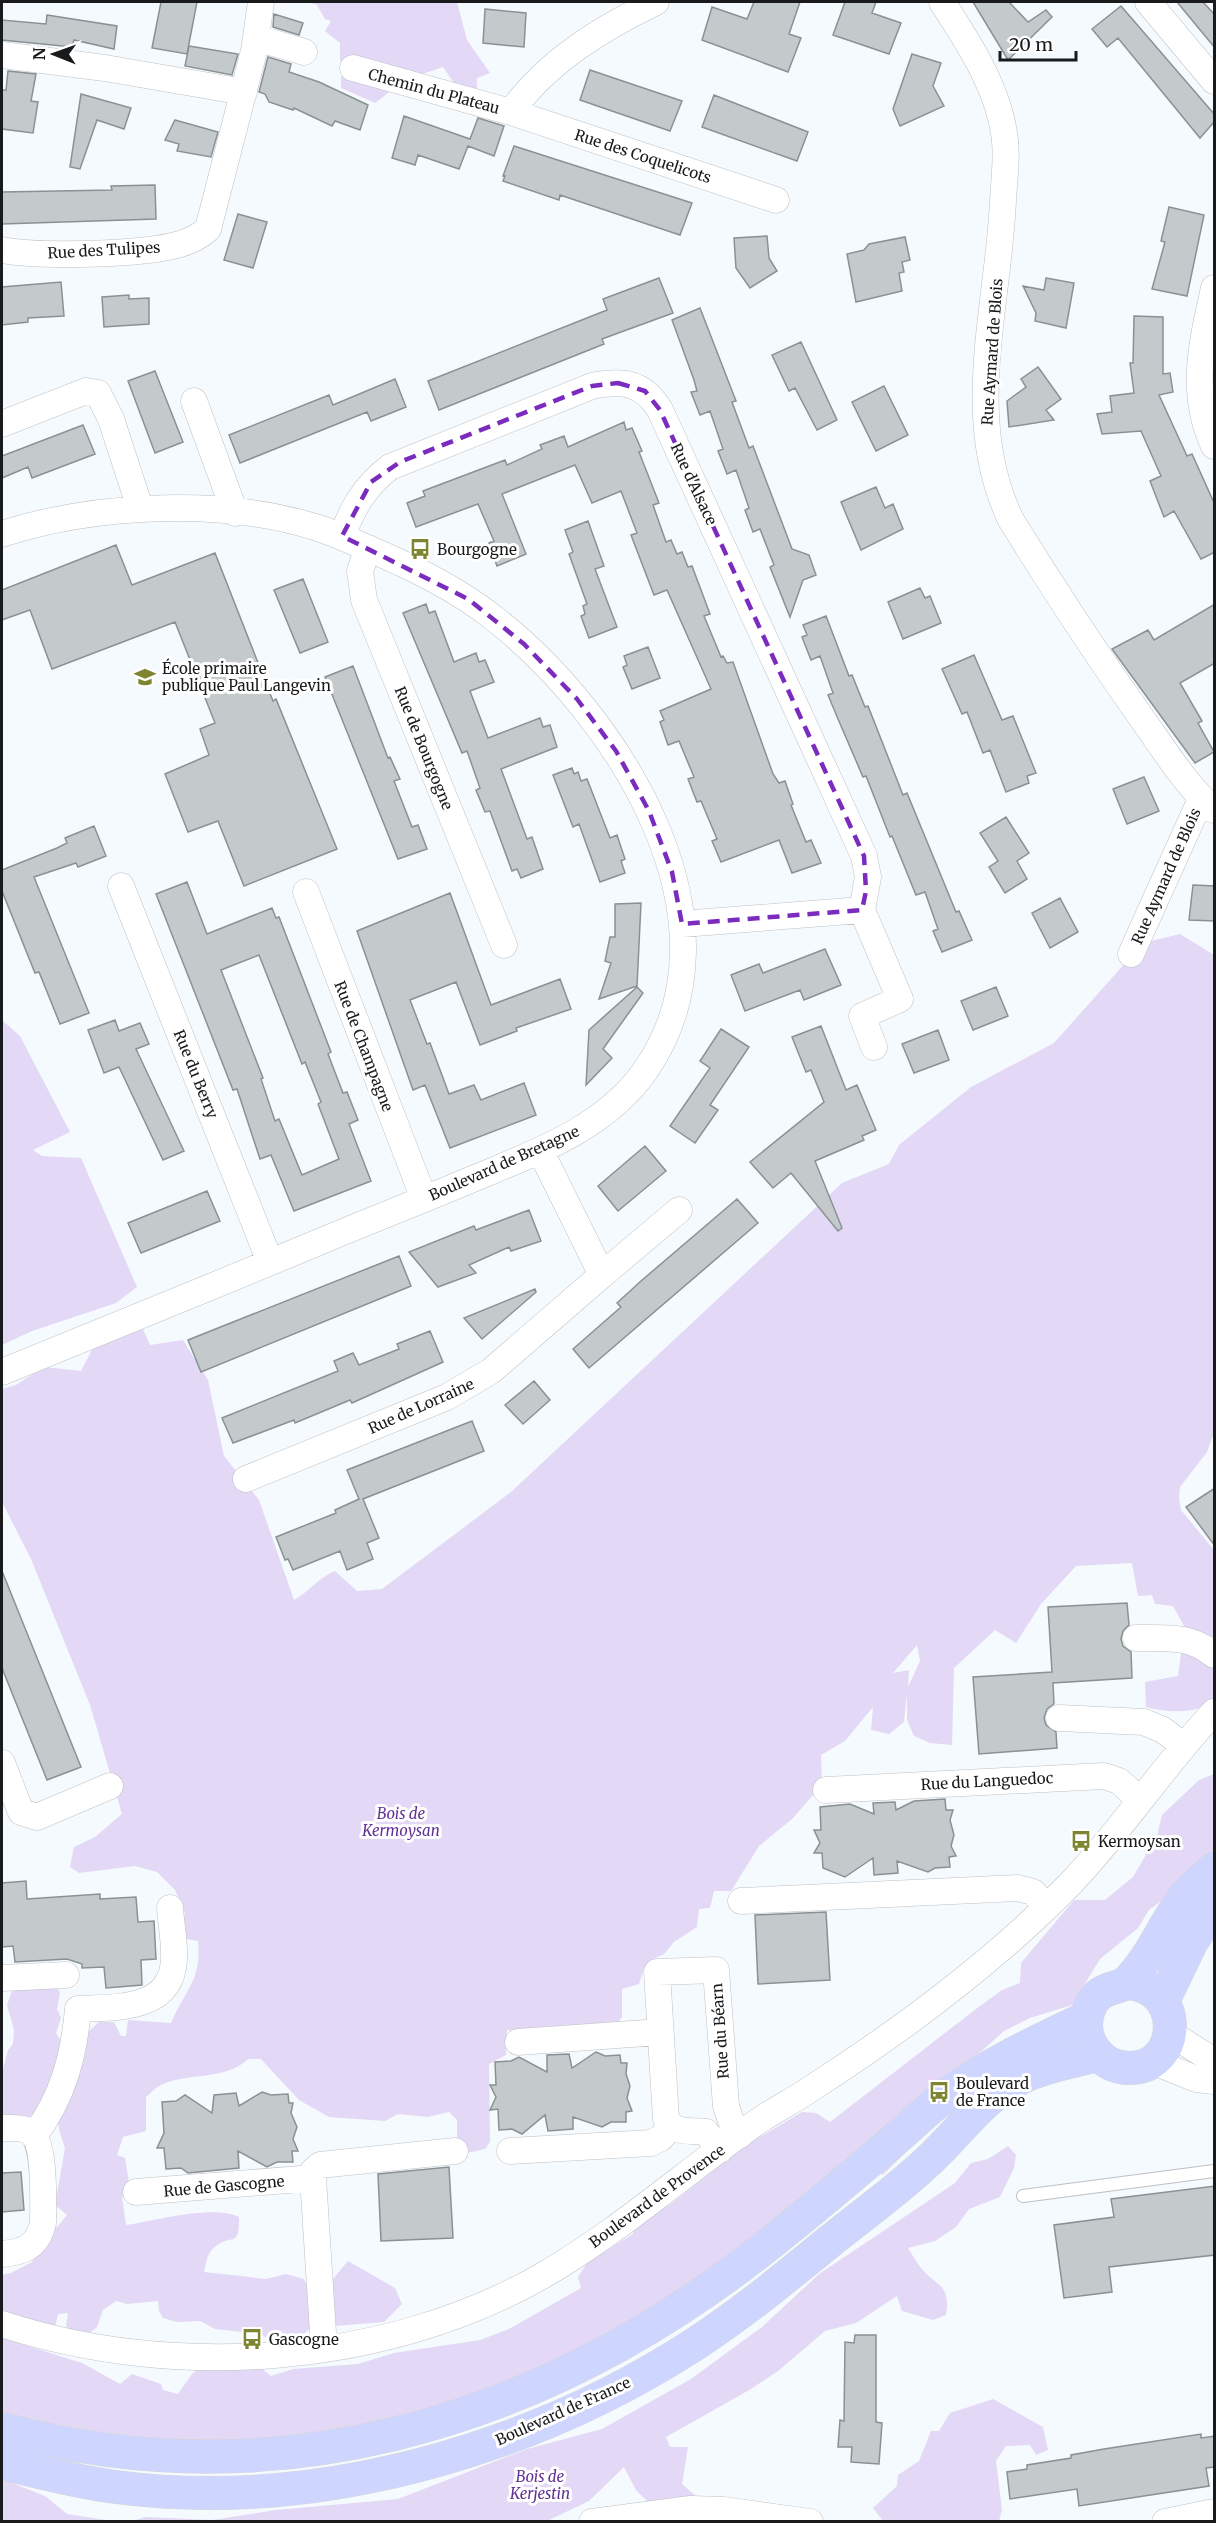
<svg xmlns="http://www.w3.org/2000/svg" width="1216" height="2523" font-family="Merriweather,serif">
	<style>
		.green { fill: #e3d8f5; fill-rule: evenodd }
		.building { fill: #c4cacc; stroke: #8b9193; stroke-width: 1.5; fill-rule: evenodd }
		.lines { fill: none; stroke-linecap: round; stroke-linejoin: round }
		.service-casing { stroke: #bdc1c5; stroke-width: 14 }
		.minor-casing { stroke: #bdc1c5; stroke-width: 27 }
		.primary-casing { stroke: #d5d6d6; stroke-width: 34 }
		.service { stroke: #fff; stroke-width: 12 }
		.minor { stroke: #fff; stroke-width: 26 }
		.primary { stroke: #ced6ff; stroke-width: 33 }
		.marked { fill: none; stroke: #7b2cbf; stroke-width: 4.5; stroke-dasharray: 12 8; stroke-linejoin: round }
		.labels { text-anchor: middle; dominant-baseline: central; stroke-width: 6; stroke-linejoin: round; paint-order: stroke }
		.street-label { font-size: 15px; fill: #181a1b; stroke: #fff }
		.poi-label { font-size: 15px; fill: #181a1b; stroke: #fff; text-anchor: start }
		.park-label { font-size: 15px; font-style: italic; fill: #623195; stroke: #fff }
	</style>
	<rect width="100%" height="100%" fill="#f5fafe"/>
	<path class="green" d="M308,2H457L467,40L490,73L477,78V92L459,90L443,67L405,80L375,103L341,88V78L347,63L340,61V43L325,31L331,21L325,19L317,5Z
		M1180,934L1214,955V1433L1207,1452L1180,1487L1179,1498L1181,1510L1214,1550V1701C1196,1714 1167,1713 1146,1707L1145,1682L1178,1676L1182,1646L1188,1633L1173,1606L1155,1604L1152,1595L1138,1596L1132,1563L1076,1566L1041,1604L1016,1643L995,1630L954,1668L952,1745L930,1743L914,1736L907,1720V1693L904,1722L889,1734L871,1730L873,1707L845,1741L821,1755L822,1785L792,1819L759,1846L731,1891H714L710,1908L699,1909L697,1927L674,1942L664,1954L653,1959L644,1968L639,1984L622,1989V2017L615,2026L507,2030L506,2055L489,2064L490,2142L485,2149L467,2153L457,2145V2120L449,2112L428,2117L398,2114L385,2121L329,2117L299,2100L261,2059H248C225,2081 188,2072 161,2085C156,2087 151,2093 146,2097V2131L123,2137L117,2155L125,2158L131,2194L122,2197L126,2225C155,2221 212,2204 239,2217C239,2249 233,2233 216,2246C207,2252 206,2263 204,2272L266,2279L286,2274L304,2279L307,2286L322,2292L348,2261L395,2288L402,2304L384,2322L310,2328L299,2339L288,2344L276,2345L261,2334L215,2329L200,2321L177,2322L163,2318L159,2311L158,2301L127,2304L116,2301L103,2310L97,2327L86,2336L70,2332L66,2326L68,2313L58,2314L54,2332L2,2319V2275L11,2273L32,2262L47,2231L58,2226L67,2215L55,2205L65,2148L59,2130L57,2112L49,2103L17,2126L2,2124V2073L8,2050L13,2044L14,2030L7,2005L13,1988L56,1985L60,1993L57,2009L61,2018L56,2033L60,2039L81,2045L87,2033L99,2022H114L121,2036H126L128,2020L171,2023C185,1990 202,1980 198,1941L180,1938L185,1914L175,1890L157,1872L135,1866L79,1873L70,1867L74,1847L95,1837L122,1814L90,1705L31,1559L2,1502V1389L16,1385L44,1367L81,1371L93,1348L142,1327L150,1345L183,1340L208,1380L224,1456L259,1500L294,1600C309,1592 319,1577 335,1571L357,1591L382,1589L511,1492L842,1183L889,1164L899,1145L971,1087L1054,1043L1143,943ZM917,1645L920,1661L908,1687L909,1670L893,1673Z
		M2,1020L20,1036L70,1132L33,1150L42,1156L81,1158L137,1287L116,1303L32,1331L2,1345Z
		M1214,1774V1862L1149,1910L1138,1928L1100,1959L1072,2005L1030,2018L1004,2031L965,2066L922,2136L883,2175L856,2164L568,2369L354,2434L185,2447L2,2415V2335L28,2346L82,2363L120,2384L132,2374L161,2384L163,2390L178,2394L192,2374L204,2364L261,2368L271,2376L293,2369L358,2364L394,2353L480,2340L509,2329L581,2288L578,2277L587,2263L633,2234L634,2226L671,2204L745,2146L802,2112L816,2113L830,2122L976,2009L1002,1990L1020,1983L1021,1963L1074,1900H1105L1133,1877L1157,1836L1162,1815L1199,1780Z
		M1008,2146L1016,2155L1014,2168L1000,2197L969,2209L956,2227L935,2241L908,2248C912,2254 916,2262 921,2268C937,2287 951,2284 946,2315L933,2320L902,2311L897,2296L856,2323L825,2331L778,2371L751,2389L666,2437L670,2447H688L682,2484L712,2510L650,2504L636,2490L624,2467L589,2501L549,2520L130,2522L145,2517L212,2520L276,2510L398,2499L527,2449L602,2429L691,2379L762,2327L819,2274L955,2183L971,2163L988,2159Z
		M993,2399L1043,2427L1048,2450L1036,2455L1030,2445L1006,2446L996,2461L1002,2510L999,2521H883L873,2508L897,2486L898,2475L919,2461L931,2431H939L950,2413Z
		M2,2479L45,2496L67,2514L113,2521L2,2522Z"/>
	<path class="building" d="M161,2H197L187,54L152,48Z
		M754,2H800L789,34L801,38L788,72L702,40L712,7L747,19Z
		M845,2H876L872,13L901,23L889,54L833,35Z
		M973,2H1009L1028,22L1046,10L1052,17L1008,60Z
		M1177,2H1203L1215,15V48Z
		M1121,6L1215,115V121L1200,138L1118,38L1107,47L1092,29Z
		M485,9L526,13L524,47L483,43Z
		M274,14L303,23L299,35L273,27Z
		M47,15L117,26L114,49L74,40L72,47L2,40V20L46,24Z
		M189,46L238,54L232,75L185,66Z
		M912,54L941,63L933,86L944,106L900,126L893,109Z
		M268,57L291,64L289,72L319,82L368,105L360,130L335,121L332,126L294,108L293,110L269,102L265,94L259,92Z
		M590,70L682,101L670,131L580,100Z
		M8,71L36,74L31,101L38,102L33,133L2,129V90H6Z
		M81,94L131,108L124,129L97,120L80,169L70,167Z
		M714,95L808,132L797,161L702,127Z
		M404,116L470,139L478,118L504,126L494,156L468,146L459,169L418,155L415,165L392,158Z
		M175,120L218,132L211,157L177,151L179,144L165,140Z
		M514,146L692,203L680,235L560,195L559,200L503,181L505,176H503Z
		M155,185L156,219L2,224V192L112,190L111,186Z
		M1169,207L1204,215L1187,296L1152,289L1165,242L1161,241Z
		M238,214L267,222L253,268L224,260Z
		M767,236L769,258L777,271L750,288L736,268L734,238Z
		M905,237L910,260L902,262L904,272L899,273L902,291L856,302L847,254L864,250L869,244Z
		M659,278L673,313L602,339L604,344L439,410L428,381L607,310L603,299Z
		M1046,278L1074,283L1066,328L1035,321L1036,313L1023,286L1044,290Z
		M61,282L64,316L28,318V322L2,325V287Z
		M129,295V299L149,298V324L104,327L102,297Z
		M700,308L736,401L732,402L749,448L753,446L792,549L809,555L816,575L803,580L790,617L770,567L774,565L760,529L753,532L745,510L749,508L736,470L727,474L718,451L723,449L710,411L700,415L691,392L697,391L694,380L672,320Z
		M1134,316L1163,317V374L1170,373L1173,392L1159,395L1187,456L1192,454L1215,505V552L1201,559L1174,511L1164,517L1150,481L1161,476L1141,431L1102,434L1097,414L1112,412L1110,396L1134,393L1130,363H1133Z
		M801,342L837,420L817,430L795,388L789,391L772,355Z
		M1038,367L1061,399L1046,410L1054,420L1009,427L1007,401L1026,387L1021,379Z
		M155,371L183,442L155,453L128,381Z
		M395,379L406,407L371,421L367,412L240,463L229,435L329,395L333,405Z
		M884,386L908,435L876,451L852,402Z
		M624,422L626,430L632,428L642,451L639,452L659,503L653,505L666,542L671,540L677,554L682,552L688,567L692,566L710,614L704,616L721,657L723,656L727,663L733,662L773,774L779,783L785,781L793,804L791,805L806,842L811,840L821,863L792,873L779,840L721,862L712,841L717,839L701,801L697,802L688,779L694,777L679,741L668,745L660,722L664,720L660,711L711,689L667,590L654,595L631,535L637,533L621,491L592,503L575,465L502,494L526,554L497,566L489,543L494,541L478,504L416,527L407,503L425,496L423,491L505,460L507,465L542,449L540,445L564,436L568,447Z
		M83,425L95,454L32,478L28,467L2,478V456Z
		M876,487L885,508L893,504L903,529L861,550L841,502Z
		M588,521L604,566L595,569L617,627L589,638L581,616L585,614L583,606L587,604L569,554L573,552L565,530Z
		M116,545L132,585L215,553L273,701L276,699L337,849L244,886L218,821L188,832L165,774L209,755L200,729L215,723L175,622L52,669L30,610L2,620V590Z
		M303,579L328,642L300,653L274,590Z
		M920,588L925,598L930,596L941,623L903,639L888,602Z
		M426,604L429,613L435,611L454,662L476,653L479,662L485,660L494,682L470,691L488,738L540,718L543,727L550,725L557,747L501,769L527,839L532,837L543,869L521,878L517,869L512,871L490,811L485,812L476,790L480,788L467,751L462,753L403,613Z
		M1215,604V663L1180,683L1202,721L1198,723L1214,752L1195,763L1112,649L1148,630L1154,640Z
		M826,616L849,676L852,675L865,707L868,706L903,795L907,793L956,912L959,911L972,940L942,952L933,931L938,929L925,892L916,895L892,836L890,837L866,776L863,777L838,719L828,695L833,693L820,656L811,660L802,637L807,635L803,625Z
		M648,647L660,678L632,689L623,667L627,665L624,656Z
		M974,655L1002,720L1013,716L1036,773L1027,776L1029,783L1006,792L990,750L983,753L967,712L962,714L942,669Z
		M353,666L388,758L390,757L400,779L394,781L412,827L418,825L427,849L398,859L325,677Z
		M572,768L574,774L578,772L581,781L587,779L610,838L617,835L625,859L621,861L625,873L600,882L579,824L573,827L553,775Z
		M1144,777L1159,811L1127,824L1113,789Z
		M1006,817L1029,853L1017,861L1027,879L1005,893L989,867L998,861L980,833Z
		M94,826L106,856L78,867L76,863L34,877L89,1013L60,1024L39,972L35,973L2,891V870L57,848L67,843L65,838Z
		M187,882L207,934L272,908L276,918L279,917L331,1052L328,1054L343,1093L347,1092L358,1120L349,1124L371,1181L294,1211L271,1155L260,1159L237,1089L233,1090L156,894ZM259,955L302,1064L305,1062L321,1102L318,1104L339,1159L302,1175L279,1119L275,1121L261,1079L263,1078L221,970Z
		M1193,885L1215,886V921L1189,920Z
		M450,893L491,1005L560,979L571,1009L516,1028L517,1031L480,1045L456,982L410,1000L427,1044L430,1043L449,1094L474,1085L481,1100L524,1083L536,1115L450,1148L425,1085L413,1090L357,931Z
		M1060,898L1078,932L1050,948L1032,913Z
		M641,903L637,986L599,999L611,963L605,961L610,937H615V904Z
		M825,949L841,985L804,1000L800,990L745,1011L731,975L759,964L763,973Z
		M637,987L643,993L603,1049L612,1058L586,1085L589,1030Z
		M996,987L1008,1016L973,1030L961,1001Z
		M115,1020L119,1031L140,1023L149,1044L136,1049L184,1151L163,1160L119,1067L104,1073L88,1030Z
		M821,1026L846,1090L857,1085L876,1130L862,1136L864,1140L815,1161L842,1228L838,1231L791,1173L773,1188L750,1162L824,1102L811,1070L806,1072L792,1037Z
		M721,1029L749,1047L710,1105L718,1110L695,1143L670,1126L710,1068L700,1061Z
		M938,1030L949,1060L914,1073L902,1044Z
		M645,1146L666,1171L618,1211L598,1186Z
		M207,1191L220,1221L141,1253L128,1223Z
		M737,1199L758,1223L589,1368L573,1349L621,1307L617,1303L641,1281Z
		M529,1210L541,1241L511,1251L509,1247L469,1265L476,1273L438,1287L409,1252L474,1226L476,1230Z
		M399,1256L411,1286L201,1372L188,1340Z
		M535,1289L536,1292L482,1339L464,1318Z
		M430,1331L443,1362L352,1403L350,1400L295,1423L294,1420L233,1443L222,1418L338,1371L334,1361L353,1353L359,1365L399,1349L397,1344Z
		M534,1381L550,1400L523,1424L505,1405Z
		M472,1421L484,1451L363,1499L379,1538L367,1543L373,1559L347,1570L340,1551L293,1570L288,1559L285,1560L276,1537L336,1513L335,1510L359,1499L347,1470Z
		M1215,1488V1546L1186,1507Z
		M2,1571L81,1767L47,1780L2,1668Z
		M1127,1603L1129,1625L1123,1631L1121,1639L1123,1646L1131,1652L1132,1678L1053,1683L1054,1704L1047,1709L1044,1718L1046,1725L1056,1732L1057,1748L979,1754L973,1677L1052,1672L1048,1607Z
		M945,1799L946,1810H953L950,1820L954,1835L951,1846L956,1856L949,1857L950,1867L935,1868L928,1872L897,1861L898,1873L874,1875L873,1858L845,1877L823,1868L822,1853H814L820,1843L814,1830H821L820,1807L850,1804L874,1814L873,1803L895,1802L896,1810L914,1801Z
		M26,1881L27,1899L100,1894V1899L136,1897L138,1922L154,1921L156,1959L141,1960L142,1985L106,1988L104,1967L82,1968V1964L67,1959L15,1962L13,1946L2,1947V1883Z
		M826,1912L830,1980L758,1984L755,1915Z
		M596,2052L605,2056L620,2055L621,2063H627L626,2074L630,2086L627,2098L632,2111L626,2112V2122H611L602,2127L573,2117V2129L548,2131L545,2115L522,2134L512,2129L499,2130L498,2109L490,2110L496,2097L490,2085H496L495,2062L511,2061L519,2057L547,2072V2055L569,2054L572,2068Z
		M262,2092L271,2095L288,2094L289,2103H293L291,2113L297,2127L293,2139L298,2151H292L293,2162H277L267,2167L238,2151L239,2168L188,2173L181,2168L166,2169L164,2148H157L164,2133L162,2102L176,2101L185,2095L212,2113L214,2095L236,2093L239,2106Z
		M449,2167L453,2238L381,2241L378,2174Z
		M21,2172L24,2210L2,2212V2173Z
		M1215,2186V2255L1109,2267L1112,2292L1064,2298L1054,2225L1114,2217L1111,2199Z
		M855,2335H876V2422L882,2423L879,2464L851,2462L852,2447H838L840,2420L844,2421L845,2342L854,2343Z
		M1201,2434V2438L1215,2436V2467L1206,2468L1209,2486L1079,2506L1077,2489L1010,2499L1007,2472L1027,2469V2465L1071,2458V2455L1104,2449Z"/>
	<g class="lines">
		<defs>
			<path id="service" d="M1023,2196L1214,2171"/>
			<path id="minor" d="M942,2C967,40 997,86 1004,133C1008,155 1004,179 1003,201C998,309 962,419 1011,520C1053,588 1097,655 1143,720C1165,751 1186,785 1214,810
				M1148,2L1214,81
				M257,38L304,52
				M2,55L105,68L244,92
				M353,68L511,112C546,62 602,28 656,2
				M511,112L776,200
				M2,250C39,257 144,255 180,244C191,241 200,236 208,229L254,51L261,2
				M1214,288C1202,342 1189,393 1214,446
				M194,401L235,513
				M2,424L86,391L98,393L111,419L140,508
				M2,534C95,504 221,498 315,527C335,533 353,542 372,550C416,569 457,589 495,619C617,715 750,921 645,1071C605,1128 537,1152 475,1178C421,1201 366,1222 312,1245C209,1288 105,1330 2,1372
				M342,536C353,507 365,486 390,467L592,386C623,380 643,382 660,410L864,856L868,877L862,910L900,999L862,1016L874,1047
				M368,548L360,571L364,600L504,945
				M121,886L270,1262
				M306,892L424,1199
				M682,924L862,910
				M1131,954L1201,799
				M602,1275L679,1210
				M246,1479L447,1397L491,1371L602,1275L540,1150
				M1136,1638C1166,1638 1191,1635 1214,1655
				M1059,1718L1144,1722L1163,1730L1184,1746
				M2,1763L21,1812L37,1817L110,1786
				M826,1790L1104,1776L1119,1781L1140,1800
				M741,1901L1018,1888L1033,1892L1046,1906
				M2,1978L66,1975
				M1170,2033L1214,2061
				M518,2042L660,2032
				M1152,2061L1196,2079L1214,2081
				M2,2128C10,2128 22,2127 30,2131C46,2142 43,2205 43,2223C38,2246 24,2252 2,2254
				M34,2136C63,2097 74,2056 78,2009C116,2007 172,2011 174,1959C175,1942 171,1925 170,1908
				M720,2150L706,2132C690,2130 675,2134 666,2119L657,1972L716,1970L726,2106L732,2124L740,2135
				M510,2151L651,2143L661,2138L671,2126
				M313,2178V2171L320,2165L455,2151
				M136,2192L313,2178L324,2348
				M2,2324C173,2380 384,2366 542,2276C620,2231 686,2171 760,2120C776,2109 793,2101 809,2090C899,2032 995,1961 1070,1884C1122,1830 1163,1766 1214,1712
				M592,2522L691,2509L724,2510L810,2522
				M1165,2522L1214,2512"/>
			<path id="primary" d="M1127,1983C1184,1986 1183,2066 1131,2068C1100,2069 1078,2038 1089,2009C1099,1984 1118,1991 1128,1981C1153,1956 1165,1920 1187,1894C1195,1885 1206,1877 1214,1869
				M1163,2001L1192,1941L1214,1909
				M2,2429C270,2501 528,2427 746,2262C796,2224 844,2183 892,2142C912,2125 931,2106 952,2091C994,2061 1040,2040 1086,2018
				M2,2463C39,2472 77,2482 116,2487C312,2513 527,2452 692,2346C740,2315 785,2278 829,2242C861,2216 895,2192 925,2164C957,2136 981,2097 1021,2078C1043,2066 1073,2062 1097,2055"/>
		</defs>
		<use href="#service" class="service-casing"/>
		<use href="#minor" class="minor-casing"/>
		<use href="#primary" class="primary-casing"/>
		<use href="#service" class="service"/>
		<use href="#minor" class="minor"/>
		<use href="#primary" class="primary"/>
	</g>
	<path class="marked" d="M618,383L645,391L660,410L864,856L866,891L862,910L682,924L672,872L649,811L616,751L577,699L524,644L468,599L342,536L371,482L400,462L592,386Z"/>
	<defs>
		<symbol id="bus-bare" viewBox="-9 -9 18 18"><path d="M-5-6H5V4H4V6H2V4H-2V6H-4V4H-5ZM-3.5-4V0h7V-4ZM-3.5 1.2v1.5H-2V1.2ZM2 1.2v1.5H3.5V1.2Z" fill="#7e8531" stroke="#fff" stroke-width="2.5" paint-order="stroke"/></symbol>
		<symbol id="school-bare" viewBox="-9 -9 18 18"><path d="M0-5L7-2L0 1L-7-2ZM-4 1L0 2.5L4 1V4Q0 6-4 4Z" fill="#7e8531" stroke="#fff" stroke-width="2.5" paint-order="stroke"/></symbol>
	</defs>
	<g fill-rule="evenodd">
		<use href="#bus-bare" x="405" y="534" width="30" height="30"/>
		<use href="#school-bare" x="130" y="662" width="30" height="30"/>
		<use href="#bus-bare" x="1066" y="1826" width="30" height="30"/>
		<use href="#bus-bare" x="924" y="2077" width="30" height="30"/>
		<use href="#bus-bare" x="237" y="2324" width="30" height="30"/>
	</g>
	<g class="labels">
		<g class="street-label">
			<text transform="translate(434 91) rotate(15)">Chemin du Plateau</text>
			<text transform="translate(643 156) rotate(18)">Rue des Coquelicots</text>
			<text transform="translate(104 250) rotate(-3)">Rue des Tulipes</text>
			<text transform="translate(992 352) rotate(-86)">Rue Aymard de Blois</text>
			<text transform="translate(694 484) rotate(65)">Rue d'Alsace</text>
			<text transform="translate(424 748) rotate(68)">Rue de Bourgogne</text>
			<text transform="translate(1166 876) rotate(-66)">Rue Aymard de Blois</text>
			<text transform="translate(364 1046) rotate(69)">Rue de Champagne</text>
			<text transform="translate(196 1074) rotate(68)">Rue du Berry</text>
			<text transform="translate(504 1163) rotate(-24)">Boulevard de Bretagne</text>
			<text transform="translate(421 1406) rotate(-24)">Rue de Lorraine</text>
			<text transform="translate(987 1781) rotate(-3)">Rue du Languedoc</text>
			<text transform="translate(720 2031) rotate(-94)">Rue du Béarn</text>
			<text transform="translate(224 2186) rotate(-5)">Rue de Gascogne</text>
			<text transform="translate(657 2196) rotate(-36)">Boulevard de Provence</text>
			<text transform="translate(563 2411) rotate(-24)">Boulevard de France</text>
		</g>
		<g class="poi-label">
			<text x="437" y="549">Bourgogne</text>
			<text x="162" y="668">École primaire<tspan x="162" dy="17">publique Paul Langevin</tspan></text>
			<text x="1098" y="1841">Kermoysan</text>
			<text x="956" y="2083">Boulevard<tspan x="956" dy="17">de France</tspan></text>
			<text x="269" y="2339">Gascogne</text>
		</g>
		<g class="park-label">
			<text x="401" y="1813">Bois de<tspan x="401" dy="17">Kermoysan</tspan></text>
			<text x="540" y="2476">Bois de<tspan x="540" dy="17">Kerjestin</tspan></text>
		</g>
	</g>
	<rect width="1216" height="2523" fill="none" stroke="#181a1b" stroke-width="6"/>
	<g transform="translate(54 54) rotate(271)" stroke="#ffffff" stroke-width="4.5" paint-order="stroke">
	<path d="M0-4.5L10 22L0 15L-10 22Z" fill="#181a1b"/>
	<text y="-9" font-size="16" font-weight="bold" text-anchor="middle" fill="#181a1b">N</text>
	</g>
	<path d="M1000 51v9h76v-9" fill="none" stroke="#181a1b" stroke-width="3"/>
	<text x="1009" y="51" font-size="18" fill="#181a1b" stroke="#ffffff" stroke-width="4.5" paint-order="stroke">20 m</text>
</svg>
